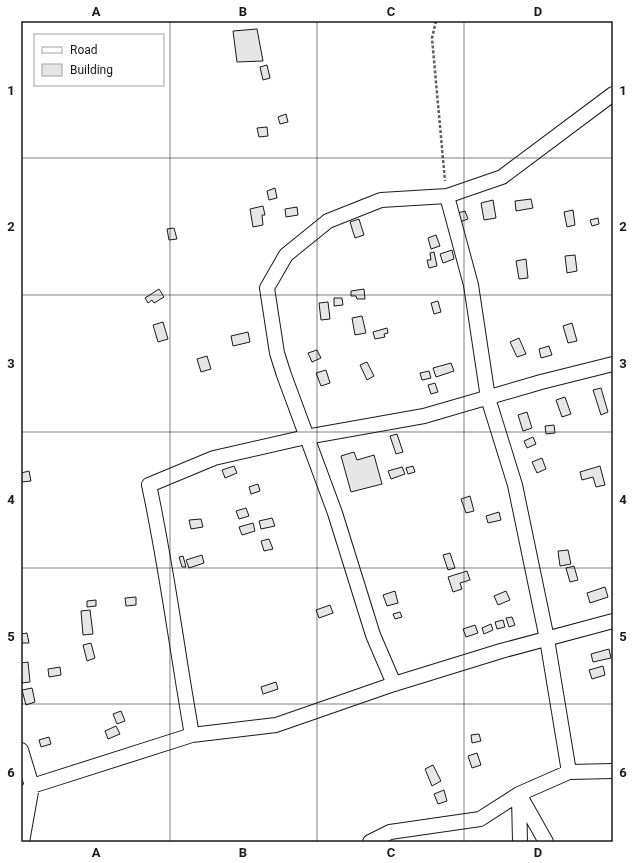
<svg xmlns="http://www.w3.org/2000/svg" width="634" height="863" font-family="Roboto,sans-serif">
	<style>
		.building { fill: #e6e6e6; stroke: #1a1a1a }
		.lines { fill: none; stroke-linecap: round; stroke-linejoin: round }
		.minor-casing { stroke: #1a1a1a; stroke-width: 16 }
		.path { stroke: #5f5f5f; stroke-width: 2.5; stroke-dasharray: 3 2; stroke-linecap: butt }
		.minor { stroke: #fff; stroke-width: 14 }
		.grid { fill: none; stroke: #1a1a1a; stroke-width: 1; stroke-opacity: 0.55 }
		.neatline { fill: none; stroke: #1a1a1a; stroke-width: 1.5 }
		.grid-label { font-size: 13px; text-anchor: middle; font-weight: bold; fill: #1a1a1a }
	</style>
	<rect width="100%" height="100%" fill="#fff"/>
	<path class="building" d="M257,29L263,61L237,62L233,31Z
		M267,65L270,78L263,80L260,67Z
		M286,114L288,122L280,124L278,117Z
		M267,127L268,136L259,137L257,128Z
		M275,188L277,198L269,200L267,191Z
		M531,199L533,208L516,211L515,201Z
		M493,200L496,218L484,220L481,203Z
		M263,206L265,215H262L263,225L253,227L250,209Z
		M297,207L298,215L286,217L285,209Z
		M573,210L575,225L567,227L564,212Z
		M465,211L468,219L457,223L454,214Z
		M598,218L599,224L592,226L590,220Z
		M359,219L364,235L355,238L350,222Z
		M174,228L177,239L169,240L167,229Z
		M436,235L440,246L431,249L428,238Z
		M452,250L454,259L443,263L440,254Z
		M434,252L437,266L429,268L427,260H431L430,253Z
		M575,255L577,271L567,273L565,256Z
		M526,259L528,278L519,279L516,261Z
		M159,289L164,297L154,303L152,300L148,303L145,298Z
		M364,289L365,299H357L356,296H351V291Z
		M334,298H342L343,305L334,306Z
		M438,301L441,312L434,314L431,303Z
		M328,302L330,319L321,320L319,303Z
		M362,316L366,333L355,335L352,318Z
		M163,322L168,339L158,342L153,325Z
		M572,323L577,341L568,343L563,326Z
		M387,328L388,333L384,334L385,337L375,339L373,332Z
		M248,332L250,342L233,346L231,336Z
		M519,338L526,354L517,357L510,342Z
		M549,346L552,355L541,358L539,349Z
		M317,350L321,358L312,362L308,353Z
		M207,356L211,369L201,372L197,359Z
		M367,362L374,376L367,380L360,365Z
		M451,363L454,371L436,377L433,368Z
		M326,370L330,383L321,386L316,373Z
		M429,371L431,378L422,380L420,373Z
		M435,383L438,392L431,394L428,385Z
		M601,388L608,412L601,415L593,390Z
		M565,397L571,414L562,417L556,400Z
		M527,412L532,428L523,431L518,415Z
		M554,425L555,433L546,434L545,426Z
		M397,434L403,452L396,454L390,436Z
		M533,437L536,444L527,448L524,441Z
		M354,452L357,460L374,455L382,484L351,492L341,456Z
		M542,458L546,469L537,473L532,462Z
		M234,466L237,473L225,478L222,470Z
		M413,466L415,472L408,474L406,468Z
		M600,466L605,485L596,487L593,477L582,480L580,472Z
		M402,467L405,474L391,479L388,471Z
		M29,471L31,481L21,482V473Z
		M258,484L260,491L251,494L249,487Z
		M470,496L474,511L466,513L461,499Z
		M246,508L249,516L239,519L236,511Z
		M499,512L501,520L488,523L486,516Z
		M272,518L275,526L261,529L259,521Z
		M201,519L203,527L191,529L189,520Z
		M253,523L255,531L242,535L239,527Z
		M269,539L273,549L264,551L261,541Z
		M568,550L571,564L560,566L558,551Z
		M450,553L455,568L448,570L443,555Z
		M202,555L204,563L189,568L186,560Z
		M183,556L186,567H182L179,557Z
		M574,566L578,580L570,582L566,568Z
		M467,571L470,580L460,583L462,589L453,592L448,577Z
		M605,587L608,597L590,603L587,593Z
		M395,591L398,603L387,606L383,595Z
		M506,591L510,600L498,605L494,596Z
		M136,597V605L126,606L125,598Z
		M96,600V606L87,607V601Z
		M330,605L333,613L319,618L316,610Z
		M90,610L93,634L83,635L81,611Z
		M400,612L402,617L395,619L393,614Z
		M512,617L515,625L509,627L506,618Z
		M503,620L505,627L497,629L495,622Z
		M491,624L493,630L484,634L482,628Z
		M475,625L478,633L466,637L463,629Z
		M27,633L29,643H21V634Z
		M91,643L95,658L87,661L83,645Z
		M609,649L611,658L593,662L591,654Z
		M28,662L30,682L22,683L21,663Z
		M603,666L605,675L592,679L589,670Z
		M60,667L61,675L49,677L48,669Z
		M276,682L278,689L263,694L261,687Z
		M32,688L35,702L26,705L22,690Z
		M121,711L125,721L117,724L113,714Z
		M116,726L120,734L108,739L105,731Z
		M479,734L481,741L472,743L471,735Z
		M49,737L51,744L41,747L39,740Z
		M477,753L481,765L472,768L468,756Z
		M433,765L441,781L432,786L425,769Z
		M444,790L447,801L438,804L434,794Z"/>
	<g class="lines">
		<defs>
			<path id="minor" d="M394,684L373,635L335,513L284,375L277,353L267,288L286,255L328,221L381,200L447,196
				M192,735C177,651 167,568 149,485L214,458L306,437L424,416L541,382L613,364
				M21,750L32,786L22,842
				M569,772L547,639L515,485L488,398L471,285L447,196L502,177L613,94
				M519,794L546,842
				M519,796L520,842
				M21,797L32,786L192,735L276,725L394,684L501,651L613,621
				M370,842L390,832L480,819L519,794L569,772L613,771"/>
		</defs>
		<use href="#minor" class="minor-casing"/>
		<path class="path" d="M436,21L432,38L445,181"/>
		<use href="#minor" class="minor"/>
	</g>
	<path class="grid" d="M170,21V842M317,21V842M464,21V842M21,158H613M21,295H613M21,432H613M21,568H613M21,704H613"/>
	<rect width="634" height="863" fill="none" stroke="#ffffff" stroke-width="44"/>
	<rect x="34" y="34" width="130" height="52" fill="#ffffff" stroke="#a3a3a3"/>
	<rect x="42" y="47" width="20" height="6" fill="#ffffff" stroke="#a3a3a3"/>
	<text x="70" y="54" font-size="12" fill="#1a1a1a">Road</text>
	<rect x="42" y="64" width="20" height="12" fill="#e6e6e6" stroke="#a3a3a3"/>
	<text x="70" y="74" font-size="12" fill="#1a1a1a">Building</text>
	<rect x="22" y="22" width="590" height="819" class="neatline"/>
	<g class="grid-label">
		<text x="96" y="16">A</text>
		<text x="243" y="16">B</text>
		<text x="391" y="16">C</text>
		<text x="538" y="16">D</text>
		<text x="11" y="95">1</text>
		<text x="623" y="95">1</text>
		<text x="11" y="231">2</text>
		<text x="623" y="231">2</text>
		<text x="11" y="368">3</text>
		<text x="623" y="368">3</text>
		<text x="11" y="504">4</text>
		<text x="623" y="504">4</text>
		<text x="11" y="641">5</text>
		<text x="623" y="641">5</text>
		<text x="11" y="777">6</text>
		<text x="623" y="777">6</text>
		<text x="96" y="857">A</text>
		<text x="243" y="857">B</text>
		<text x="391" y="857">C</text>
		<text x="538" y="857">D</text>
	</g>
</svg>
